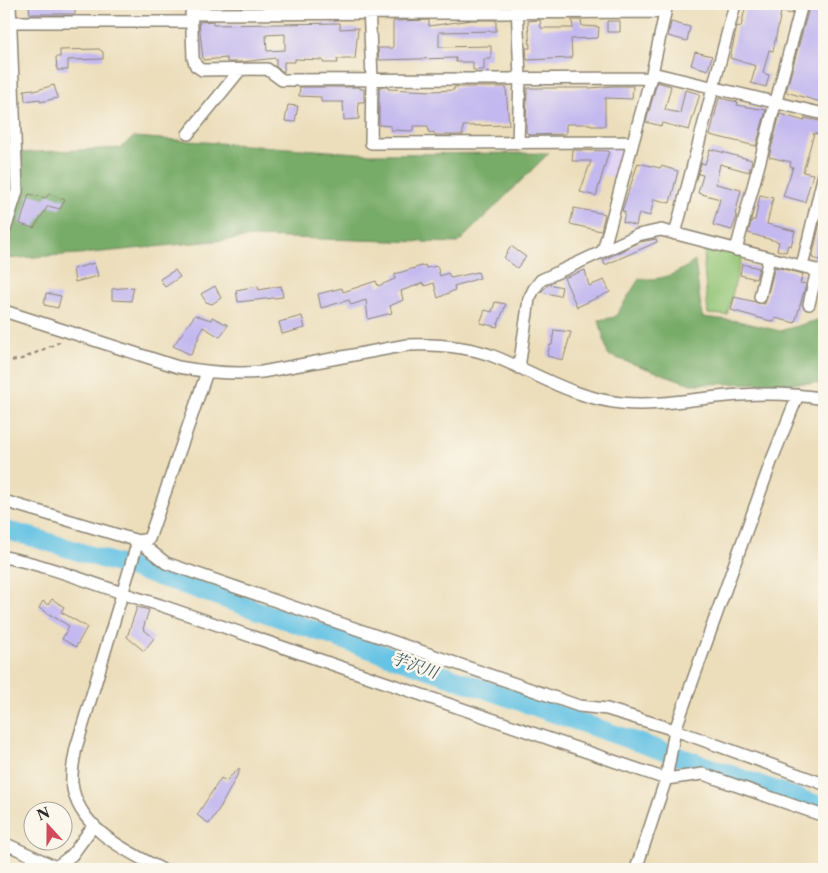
<svg xmlns="http://www.w3.org/2000/svg" width="828" height="873" font-family="'Libre Caslon Text','Noto Serif JP',serif">
	<style>
		.built { fill: #e2d4f3 }
		.green { fill: #94c677; stroke: #607851 }
		.forest { fill: #77ab68; stroke: #516b4a }
		.lines { fill: none; stroke-linecap: round; stroke-linejoin: round }
		.river { stroke: #66c3e4; stroke-width: 19 }
		.building { fill: #c3b8ef; fill-rule: evenodd }
		.minor-casing { stroke: #8c8473; stroke-width: 14 }
		.path { stroke: #8c8473; stroke-width: 2; stroke-dasharray: 4 4; stroke-linecap: butt }
		.minor { stroke: #fff; stroke-width: 11 }
		.labels { text-anchor: middle; dominant-baseline: central; stroke-width: 5; stroke-linejoin: round; paint-order: stroke }
		.water-label { font-size: 16px; font-style: italic; fill: #3d5962; stroke: #fbf7ec }
	</style>
	<rect width="100%" height="100%" fill="#fbf7ec"/>
	<filter id="ink" filterUnits="userSpaceOnUse"><feTurbulence type="fractalNoise" baseFrequency=".02" numOctaves="2"/><feDisplacementMap in="SourceGraphic" scale="10" xChannelSelector="R" yChannelSelector="G"/><feConvolveMatrix kernelMatrix="1 2 1 2 8 2 1 2 1" color-interpolation-filters="sRGB"/></filter>
	<filter id="wash" filterUnits="userSpaceOnUse"><feTurbulence type="fractalNoise" baseFrequency=".0096" numOctaves="4" result="noise"/><feDisplacementMap in="SourceGraphic" scale="20" xChannelSelector="R" yChannelSelector="G"/><feGaussianBlur stdDeviation="1.12" result="paint"/><feColorMatrix in="noise" values="0 0 0 0 0 0 0 0 0 0 0 0 0 0 0 0 0 1.4 0 .05"/><feComposite in="paint" operator="in"/></filter>
	<g filter="url(#wash)">
		<rect width="100%" height="100%" fill="#ecdebb"/>
		<path class="built" d="M620,143L625,150L617,179L588,170L595,146Z"/>
		<path class="green" d="M705,246L742,256L727,315L708,314L704,267Z"/>
		<path class="forest" d="M134,137L371,154L549,153L458,243L255,237L92,253L4,259V200L17,153L120,148Z
			M695,261L702,317L738,321L780,331L824,318V386L815,383L691,384L608,355L599,320L615,317L639,279C665,280 674,275 695,261Z"/>
		<g class="lines">
			<path class="river" d="M4,530L32,537L179,583L824,807"/>
		</g>
		<g id="blocks">
			<path class="building" d="M29,4H75V14H30Z
				M746,4L794,6L792,14L781,12L773,51L769,50L763,73L769,75L766,87L751,83L756,66L730,58L737,26L741,27Z
				M810,4L824,8V103L786,92Z
				M429,20V26L472,20H496V31L439,32V47L491,46V59H484V70H473V62H456V58L379,60L378,48H393V21Z
				M540,20L541,28H573L572,20H581L582,26L599,27L598,38L571,39L572,58L527,60L526,48H530L528,21Z
				M213,21V25L340,23V29L358,28L355,59H337L338,63H323V60L295,59V62H284V72L276,67V58L242,62H227V58L203,60L199,22ZM285,34V50L267,51L266,35Z
				M607,21H620V32H607Z
				M671,22L690,27L687,41L668,36Z
				M99,49L103,52V59L68,60V70H57L56,57H60V50Z
				M695,52L712,56L708,70L691,65Z
				M657,82L671,86L665,110L680,113L685,90L700,94L689,130L662,123L661,126L646,122Z
				M54,85L58,98L40,102V99L25,101L24,90L34,89V91Z
				M613,86H633L632,99L605,98V126H591V124H566V134L529,135L526,132L527,88H591Z
				M300,87H360V89H364V102H358L359,119L344,120L343,102H321V97L299,96Z
				M379,87H388V89L432,91L454,90V87H506L509,125L463,126V135H435L434,132L429,133L428,126H413V131L391,130V126L379,125Z
				M719,98L738,102L737,105L766,110L756,146L710,135Z
				M288,105L298,106L295,122L285,121Z
				M780,114L804,121L805,118L824,122L823,135L814,133L803,172L813,174L805,202L783,196L793,167L790,166L791,162L769,157Z
				M710,149L752,160L749,172L720,164L716,184L741,190L735,215L737,216L732,230L713,225L720,199L698,193L703,175L698,174L701,163L705,164Z
				M573,150L609,151L596,196L580,192L591,161H572Z
				M638,163L660,168L661,166L678,171L670,203L654,199L650,216L639,213L636,226L623,222L625,212L622,211Z
				M29,194L45,198L49,194L65,200L60,209L48,206L34,228L20,224Z
				M760,195L773,198L767,224L795,231L791,246L788,245L786,252L777,250L779,242L748,233L752,220H755Z
				M574,208L605,214L601,231L570,224Z
				M822,213H824V261L812,258Z
				M656,239L657,242L605,265L603,260L640,242Z
				M511,246L526,257L517,268L504,258Z
				M94,263L98,276L75,282L73,269Z
				M742,264L759,268L756,279L740,275Z
				M425,265L426,268L437,266L440,276L448,273L451,278L478,272L480,278L454,286L455,290L438,298L434,283L425,286L423,283L401,291L403,300L390,306L392,313L368,319L366,300L351,305L349,300L321,308L318,294L342,288L343,292L376,281L378,286L395,279V274Z
				M775,267L803,274L800,283L806,284L795,323L775,318L774,322L731,310L734,297L765,304Z
				M175,270L180,277L165,287L160,279Z
				M585,270L589,286L604,280L610,292L577,307L564,278Z
				M549,284L562,287L560,296L541,292Z
				M215,286L221,298L212,304L206,302L201,294Z
				M258,286L259,290L281,286L283,297L238,302L236,290Z
				M134,287L131,301L112,300V289Z
				M46,293L61,296L58,308L44,305Z
				M495,302L506,304L497,327L480,323L485,310L492,312Z
				M195,315L211,320L212,317L228,325L220,337L203,327L191,355L173,346Z
				M302,316L305,328L282,334L279,322Z
				M554,330L571,332L563,360L547,356L550,345H552Z
				M52,599L64,607L61,612L87,627L76,647L62,639L69,626L39,608L43,601L48,605Z
				M137,607L149,610L143,629L154,638L144,651L127,637Z
				M239,768L240,770L221,806L209,824L197,815L221,778L226,781Z"/>
		</g>
	</g>
	<g filter="url(#ink)">
		<use href="#blocks" fill-opacity="0" stroke="#8c8473" stroke-width="1"/>
		<g class="lines">
			<defs>
				<path id="minor" d="M191,4L193,58L196,66L202,70L267,69L282,80L651,78
					M369,4L372,79L371,143L633,142
					M517,4L520,78L518,143
					M191,14L665,12
					M11,22H191
					M652,73L824,114
					M188,134L240,70
					M4,233L17,191L10,4
					M675,234L735,4
					M736,250L802,4
					M603,251L652,73L667,4
					M802,266L824,174
					M760,297L769,258
					M809,304L817,270
					M4,311L178,367C206,372 233,375 262,372L407,345C436,344 466,346 493,356C536,373 573,398 621,403C661,407 701,397 741,395C769,393 797,394 824,399
					M519,368L529,299L534,289L541,280L638,235L661,230L824,272
					M4,501L138,541L166,563L579,706L607,709L675,730L824,784
					M138,541L76,748C74,759 71,771 72,783C77,828 126,851 161,869
					M138,541L149,539L207,372
					M4,557C57,567 107,590 160,605L666,779L703,774L824,816
					M4,843L56,867L72,855L94,825
					M636,869L666,779L675,730L771,462L798,395"/>
			</defs>
			<use href="#minor" class="minor-casing"/>
			<path class="path" d="M4,362L22,359L62,341"/>
			<use href="#minor" class="minor"/>
		</g>
	</g>
	<g class="labels">
		<g class="water-label">
			<text transform="translate(415 665) rotate(19)">芋沢川</text>
		</g>
	</g>
	<rect width="828" height="873" fill="none" stroke="#fbf7ec" stroke-width="20"/>
	<g transform="translate(48 826) rotate(339)"><circle r="24" fill="#fbf7ec" stroke="#a8a59f"/>
	<path d="M0-4L9 19L0 12L-9 19Z" fill="#d1495b"/>
	<text y="-8" font-size="14" font-weight="bold" text-anchor="middle" fill="#2b2b2b">N</text>
	</g>
</svg>
